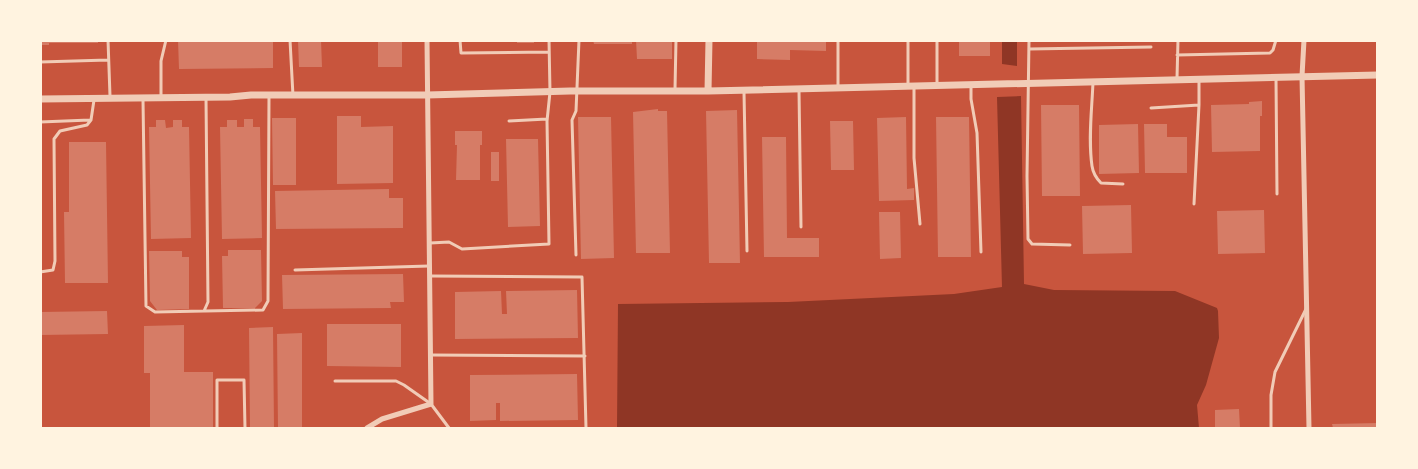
<svg xmlns="http://www.w3.org/2000/svg" width="1418" height="469" font-family="Mulish,sans-serif">
	<style>
		.water { fill: #8f3625 }
		.building { fill: #d67c66 }
		.lines { fill: none; stroke-linecap: round; stroke-linejoin: round }
		.service { stroke: #f1ccb7; stroke-width: 3 }
		.minor { stroke: #f1ccb7; stroke-width: 5 }
		.tertiary { stroke: #f1ccb7; stroke-width: 7 }
	</style>
	<rect width="100%" height="100%" fill="#c8553d"/>
	<path class="water" d="M1002,41H1017V66L1002,64Z
		M1021,96L1024,284L1054,290L1175,291L1217,308L1218,311L1219,338L1206,385L1197,405L1199,428H617L618,304L788,302L954,294L1002,287L997,97Z"/>
	<path class="building" d="M40,40H98V43H49V45H40Z
		M178,40H273V68L179,69Z
		M298,40H321L322,67H299Z
		M378,40H402V67H378Z
		M517,40H534V43H517Z
		M593,40H632V44H594Z
		M636,40H672V59H637Z
		M757,40H826V51L790,50V60L757,59Z
		M959,40H990V56H959Z
		M1262,101V116H1260V151L1212,152L1211,105L1249,104V102Z
		M1041,105H1079L1080,196H1042Z
		M658,109V111H667L670,253H636L633,112Z
		M737,110L740,263H709L706,111Z
		M337,116H361V127L393,126V183L337,184Z
		M578,117H611L614,258L581,259Z
		M906,117L907,189L914,188V200L879,201L877,118Z
		M936,117H969L971,257H938Z
		M272,118H296V185H273Z
		M244,119H253V127H260L262,238L222,239L220,127H227V120H237V127H244Z
		M156,120H165L166,128L173,127V120H182V127H189L191,238L151,239L149,127H156Z
		M830,121H853L854,170H831Z
		M1138,124L1139,173L1099,174V125Z
		M1144,124H1167V137H1187V173H1145Z
		M455,131H482V145H480V180H456L457,145H455Z
		M762,137H786L787,238H819V257H764Z
		M506,139H538L540,226L508,227Z
		M69,142H106L108,283H65L64,212H69Z
		M491,152H499V181H491Z
		M389,189V198H403V228L276,229L275,191Z
		M1131,205L1132,253L1083,254L1082,206Z
		M1264,210L1265,253L1218,254L1217,211Z
		M879,212H900L901,258L880,259Z
		M228,250H261L262,301L255,308H223L222,256H228Z
		M149,251H182V257H189V309L157,310L150,301Z
		M403,274L404,302H390L391,308L283,309L282,275Z
		M577,290L578,338L455,339V292L501,291L502,314H507L506,291Z
		M107,311L108,334L40,335V312Z
		M327,324H401V367L327,366Z
		M184,325V372H213V428H150V373H144V326Z
		M273,327L274,428H250L249,328Z
		M302,333V428H278L277,334Z
		M577,374L578,420L500,421V403H496V420L470,421V375Z
		M1239,409L1240,428H1215V410Z
		M1378,423V428H1333L1332,424Z"/>
	<g class="lines">
		<path class="service" d="M108,40L110,96
			M290,40L293,96
			M460,40L461,53L549,52
			M937,40V84
			M1029,40L1027,176L1028,239L1032,244L1070,245
			M1029,49L1151,47
			M1177,55L1270,53L1273,50L1276,40
			M40,62L108,60
			M1177,78L1178,40
			M1276,79L1277,194
			M1093,82C1092,109 1088,139 1092,166C1093,173 1096,178 1101,183L1123,184
			M908,85V40
			M838,86V40
			M971,86V99L977,133L981,252
			M914,87V158L920,224
			M675,89L676,40
			M799,91L801,227
			M744,92L747,251
			M161,96V61L166,40
			M143,100L146,306L155,312L204,311L208,302L206,98
			M1151,108L1199,105
			M509,121L547,119
			M40,122L90,120
			M1194,204L1199,105V81
			M430,243L449,242L462,249L549,244L547,121L550,92L549,40
			M576,255L572,120L576,111L579,40
			M295,270L429,266
			M40,272L53,270L55,261L54,139L60,131L87,125L91,120L94,100
			M431,276L582,277L586,428
			M205,311L263,310L268,301L269,96
			M431,355L585,356
			M335,381H396L404,385L431,404L449,428
			M217,428V380H244L245,428
			M1271,428V395L1275,372L1306,309"/>
		<path class="minor" d="M1304,40L1302,76L1309,428
			M367,428L382,419L431,404L427,40"/>
		<path class="tertiary" d="M708,91L709,40
			M40,99L230,97L251,95H427L570,91H708L1378,75"/>
	</g>
	<rect width="1418" height="469" fill="none" stroke="#fff3e0" stroke-width="84"/>
</svg>
